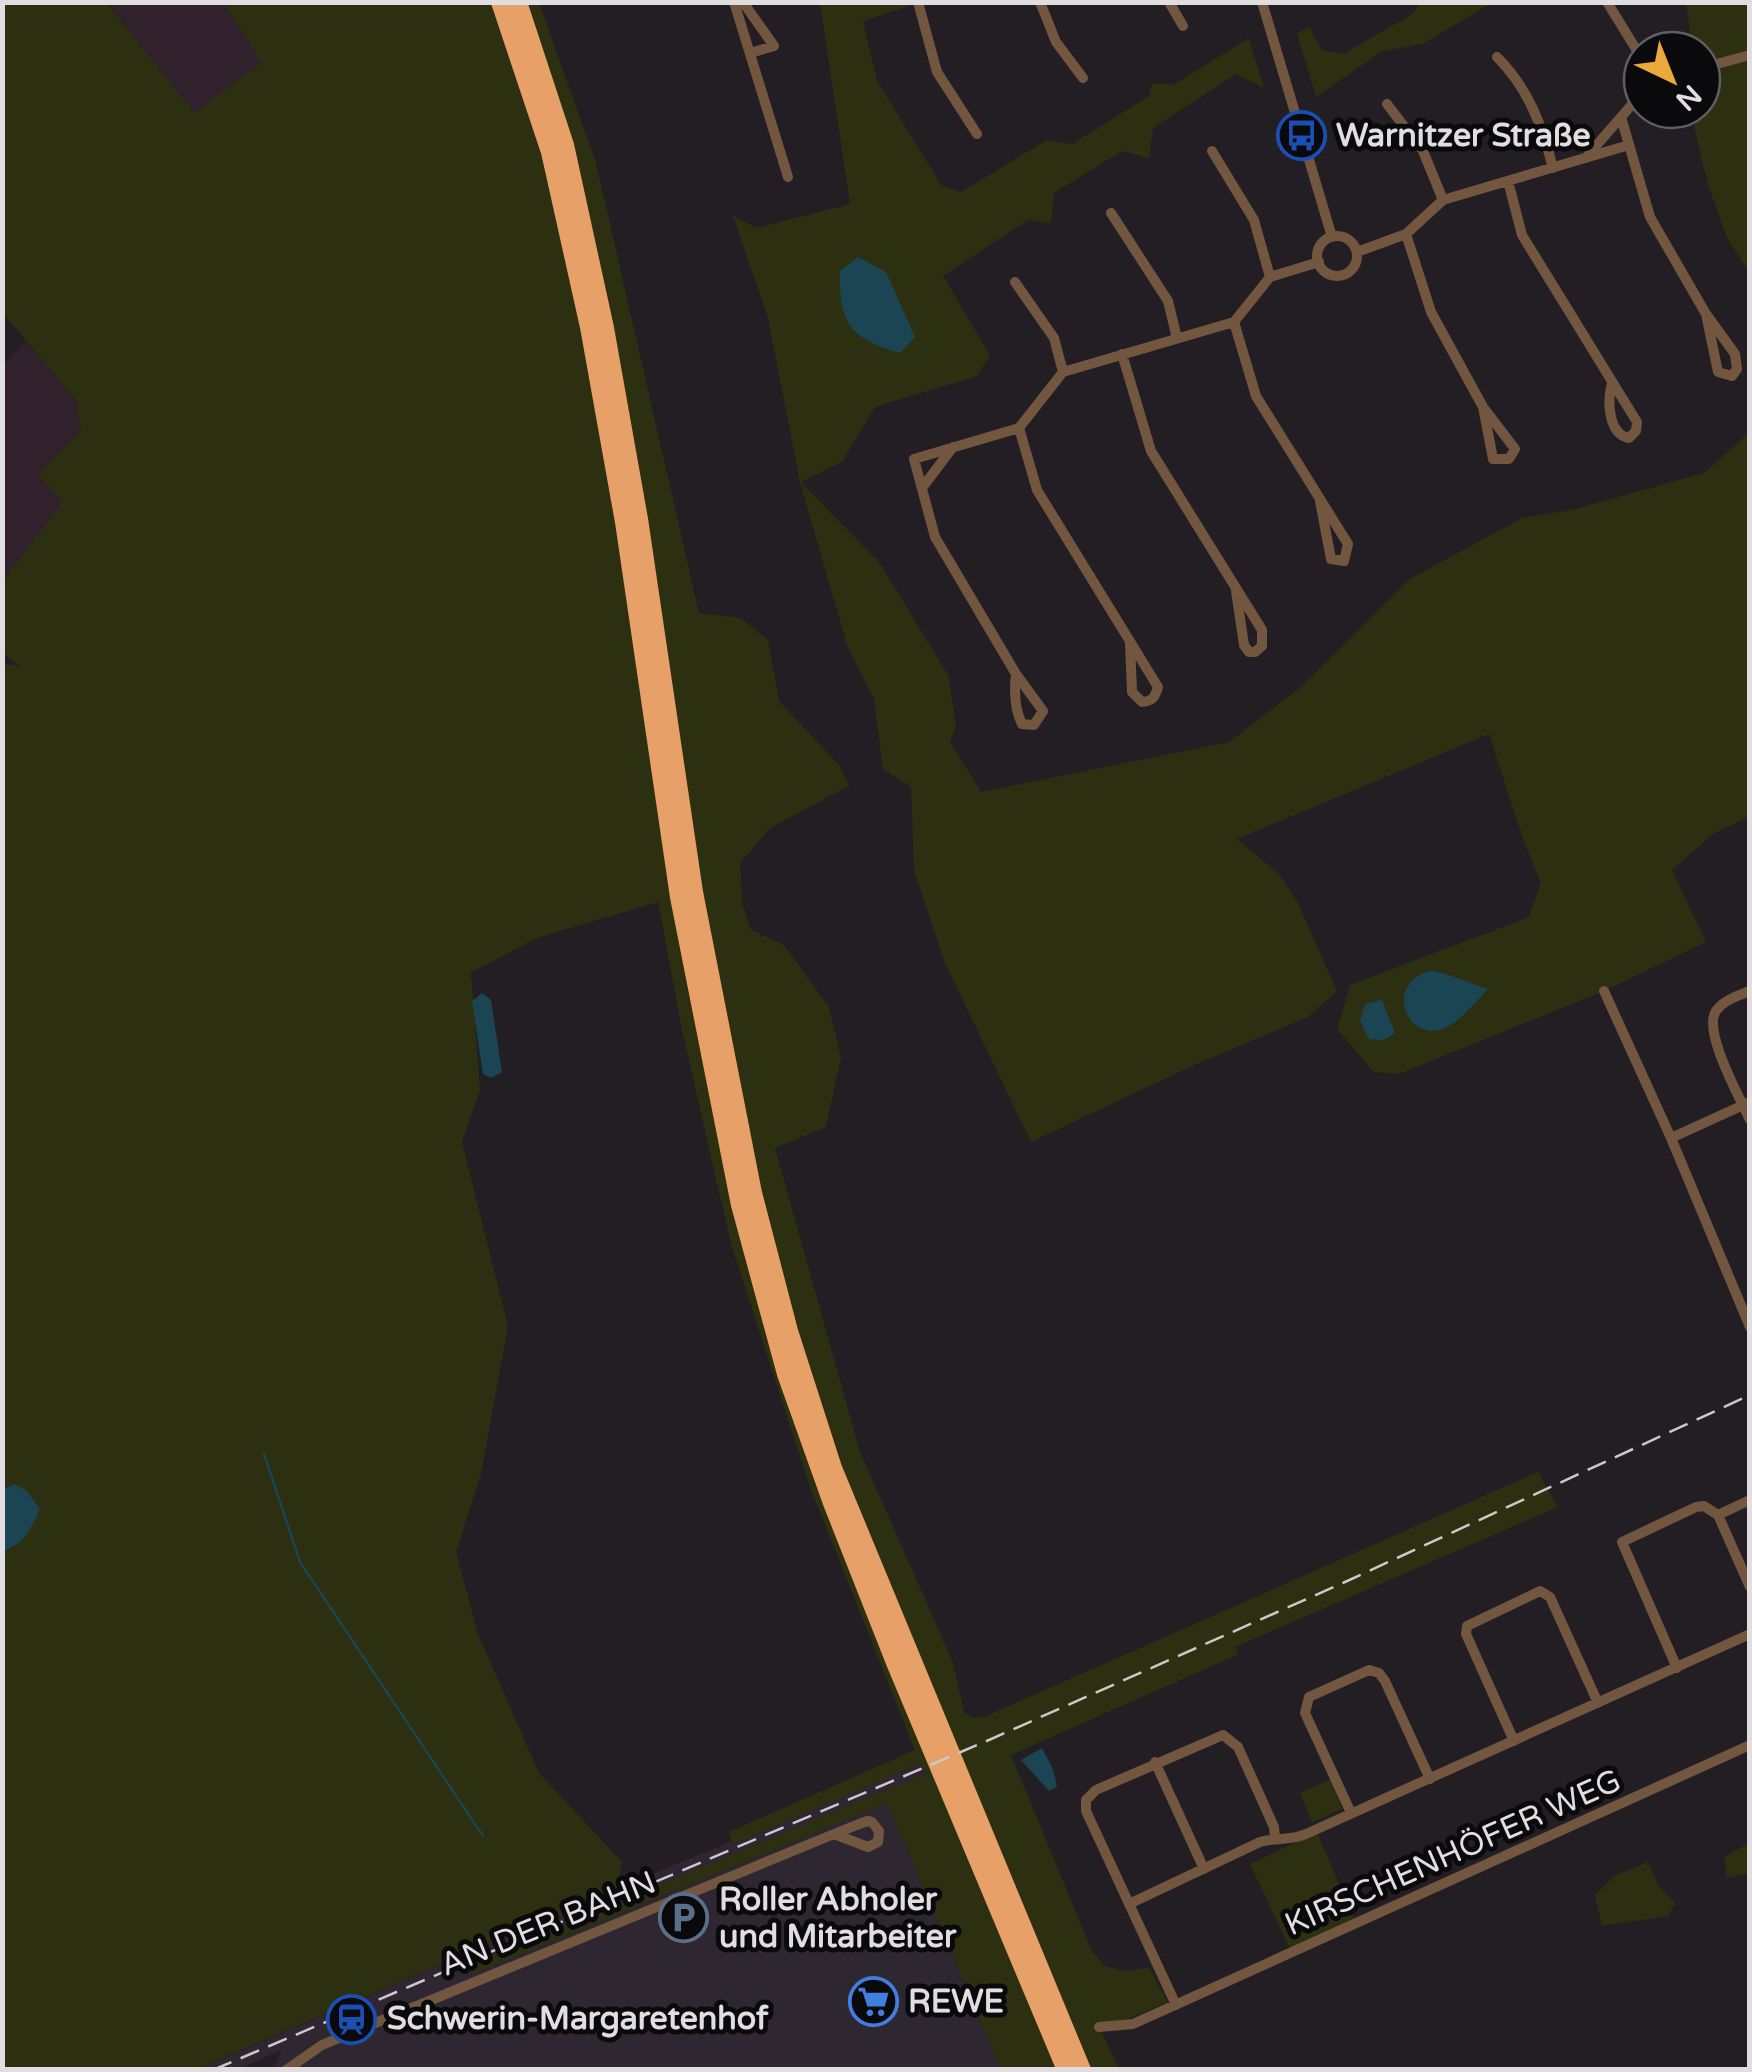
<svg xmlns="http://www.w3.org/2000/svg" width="1752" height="2072" font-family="'Varela Round',sans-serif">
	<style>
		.built { fill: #2e2631 }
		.industrial { fill: #30212d }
		.green { fill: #2d3010 }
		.water { fill: #1b4552 }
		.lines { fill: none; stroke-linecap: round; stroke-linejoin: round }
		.stream { stroke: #1b4552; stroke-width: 2.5 }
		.street { stroke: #725640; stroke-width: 10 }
		.highway { stroke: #e7a068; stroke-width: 18 }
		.rail { stroke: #ccc9cd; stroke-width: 2.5; stroke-dasharray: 20 10; stroke-linecap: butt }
		.labels { text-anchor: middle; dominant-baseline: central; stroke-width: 10; stroke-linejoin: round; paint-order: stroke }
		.poi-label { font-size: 32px; font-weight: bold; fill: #e1dee2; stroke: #0a090b; text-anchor: start }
		.street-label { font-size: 32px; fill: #e1dee2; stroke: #0a090b }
	</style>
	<rect width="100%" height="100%" fill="#221e24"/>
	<path class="built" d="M922,1763L927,1774L470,1966L474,1973L887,1803L1001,2069H274L281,2050L239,2069L197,2070L618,1888Z"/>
	<path class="industrial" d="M114,2L223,3L263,63L194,114L110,6Z
		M26,341L77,402L81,432L39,474L64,502L3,581V364Z"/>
	<path class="green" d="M3,3H107L194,113L262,63L223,3H539L596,163L699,613L740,618L768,640L779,701L839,765L849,786L770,828L740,863L742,903L751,930L784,945L829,1007L841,1058L826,1127L775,1148L860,1452L952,1660L964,1712L973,1718L984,1717L1538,1472L1558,1507L1235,1647L1239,1654L1011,1755L1091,1949L1104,1966L1125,1971L1149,1968L1168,2002L1101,2030L1119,2069H1001L887,1803L473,1974L469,1965L927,1773L921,1763L732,1844L729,1832L915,1750L810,1487L731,1244L682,1030L658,902L540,937L471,972L480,1090L462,1142L508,1326L481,1474L456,1552L478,1634L539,1773L622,1862L618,1888L197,2069H3V1551L15,1547V1484L2,1489V664L20,666L3,653V581L63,502L38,475L81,432L77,402L3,313Z
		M820,3H918L863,21L877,81L942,186L961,192L1047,140L1072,144L1149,96L1152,83L1173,85L1249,38L1264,88L1236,74L1153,128L1149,158L1122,151L1054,193L1051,223L1028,220L943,276L990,355L977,376L875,407L842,462L801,482L879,562L948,675L956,726L950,742L981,792L1229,742L1301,687L1410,579L1522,518L1572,510L1704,473L1749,433V817L1713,834L1672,870L1706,942L1604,991L1399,1074L1374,1072L1337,1029L1350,985L1529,917L1541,883L1523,839L1489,734L1237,839L1279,874L1297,901L1337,991L1308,1017L1194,1065L1031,1142L945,963L914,869L911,787L883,769L874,699L847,645L800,482L768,318L733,215L756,228L850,204Z
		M1421,3H1492L1424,43L1381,52L1316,97L1297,33L1309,27L1322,50L1343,54L1411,15Z
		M1686,3H1749V272L1727,238L1708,185L1690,110H1702V50H1693Z
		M1331,1779L1342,1809L1312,1822L1300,1793Z
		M1317,1832L1356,1924L1292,1953L1250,1864Z
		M1749,1843V1873L1727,1878L1724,1857Z
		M1648,1862L1659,1887L1675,1903L1668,1916L1602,1926L1595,1895L1614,1876Z"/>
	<path class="water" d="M858,257L886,272L915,337L900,353C849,338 839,323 840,271Z
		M1429,971C1444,971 1471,984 1488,989C1476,1002 1463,1018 1447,1027C1410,1047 1381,986 1429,971Z
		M482,993L491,1000L502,1072L491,1078L483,1074L472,1001Z
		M1382,1000L1395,1033L1384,1040L1369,1039L1360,1021L1365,1004Z
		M14,1484L27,1491L40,1509C31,1529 25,1544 3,1551V1489Z
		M1042,1748L1053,1769L1057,1787L1049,1791L1021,1760Z"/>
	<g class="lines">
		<path class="stream" d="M264,1454L300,1562L483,1836"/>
		<path class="street" d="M734,2L788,177
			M743,2L774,46L750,53
			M918,2L937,72L977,134
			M1040,2L1056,42L1083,78
			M1169,2L1183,26
			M1262,2L1332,237
			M1607,2L1639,54L1642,64
			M1497,57C1528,88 1542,125 1553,168
			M1702,68L1750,55
			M1387,104L1423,151L1443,200
			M1621,117L1650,217L1706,314L1735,354L1737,369L1732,376L1718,372L1706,314
			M1212,151L1254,220L1270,277
			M1588,155L1642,93
			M1508,181L1522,235L1637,422L1636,431L1629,438C1608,434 1607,401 1612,383
			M1111,213L1168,301L1177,338
			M1406,234L1431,312L1483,407L1515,449L1509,459H1493L1483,407
			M1317 256a20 20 0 1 1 40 0a20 20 0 1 1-40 0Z
			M1357,252L1406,234L1443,200L1629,145
			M1015,282L1054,338L1063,372
			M1234,322L1256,396L1348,544L1344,561L1331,559L1320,501
			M1122,354L1151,451L1262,630V646L1255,652H1249L1244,645L1236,591
			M1019,428L1037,490L1158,687C1155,697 1153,701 1142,702L1132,692L1130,643
			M922,488L953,447
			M1016,674C1014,691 1014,708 1022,724L1034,725L1043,711L1016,674L935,537L914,459L1019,428L1063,372L1234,322L1270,277L1319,262
			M1604,991L1671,1138L1750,1327
			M1750,991C1737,996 1724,1000 1716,1011C1702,1030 1740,1098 1750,1120
			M1671,1138L1750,1102
			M1718,1515L1750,1500
			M1677,1668L1622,1542L1696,1507L1704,1506L1718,1515L1750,1587
			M1514,1741L1466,1634L1467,1626L1540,1591L1550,1597L1598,1703
			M1155,1762L1204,1869
			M1351,1813L1305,1713L1309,1697L1369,1670L1379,1673L1385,1681L1430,1779
			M1129,1904L1260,1842C1277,1837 1290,1841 1306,1834L1750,1634
			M1176,2005L1086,1811V1800L1096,1790L1223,1735L1238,1747L1274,1827L1275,1837
			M1099,2027L1133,2024L1750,1745
			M286,2070L322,2045L834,1834L867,1821L872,1822L879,1831L878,1842L868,1847L834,1834"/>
		<path class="highway" d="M500,2L550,152L589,327L624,522L679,897L740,1205L786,1374L832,1503L896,1665L1066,2070
			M518,2L565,145L605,328L639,519L694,892L753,1193L789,1331L833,1468L1082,2070"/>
		<path class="rail" d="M213,2070L989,1740L1345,1582L1750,1395"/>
	</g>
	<defs>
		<symbol id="bus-ring" viewBox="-11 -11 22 22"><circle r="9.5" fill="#0a090b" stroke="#1a4fb4" stroke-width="1.5"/><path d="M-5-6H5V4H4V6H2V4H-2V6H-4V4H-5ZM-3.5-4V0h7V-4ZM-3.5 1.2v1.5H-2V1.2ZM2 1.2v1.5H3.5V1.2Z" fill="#1a4fb4"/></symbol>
		<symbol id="parking-ring" viewBox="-11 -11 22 22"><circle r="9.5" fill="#0a090b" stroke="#5c6f8a" stroke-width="1.5"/><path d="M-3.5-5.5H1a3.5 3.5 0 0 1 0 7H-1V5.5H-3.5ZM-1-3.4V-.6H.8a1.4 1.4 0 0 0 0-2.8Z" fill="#5c6f8a"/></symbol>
		<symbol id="supermarket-ring" viewBox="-11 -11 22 22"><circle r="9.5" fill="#0a090b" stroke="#3f7fe0" stroke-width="1.5"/><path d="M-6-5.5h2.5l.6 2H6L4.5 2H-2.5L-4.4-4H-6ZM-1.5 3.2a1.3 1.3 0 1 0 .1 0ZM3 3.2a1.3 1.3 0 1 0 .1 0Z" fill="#3f7fe0"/></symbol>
		<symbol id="station-ring" viewBox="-11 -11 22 22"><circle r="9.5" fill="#0a090b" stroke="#1a4fb4" stroke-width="1.5"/><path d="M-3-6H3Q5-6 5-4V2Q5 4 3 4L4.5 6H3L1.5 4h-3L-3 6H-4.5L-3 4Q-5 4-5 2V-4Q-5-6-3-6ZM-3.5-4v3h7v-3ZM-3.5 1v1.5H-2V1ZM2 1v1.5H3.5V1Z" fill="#1a4fb4"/></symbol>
	</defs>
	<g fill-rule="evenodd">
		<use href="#bus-ring" x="1274" y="108" width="55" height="55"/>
		<use href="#parking-ring" x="656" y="1890" width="55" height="55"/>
		<use href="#supermarket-ring" x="846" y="1974" width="55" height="55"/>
		<use href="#station-ring" x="324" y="1992" width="55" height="55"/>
	</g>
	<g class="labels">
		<g class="poi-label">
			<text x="1336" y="136">Warnitzer Straße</text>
			<text x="719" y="1900">Roller Abholer<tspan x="719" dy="37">und Mitarbeiter</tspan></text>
			<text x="908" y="2002">REWE</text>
			<text x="387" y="2019">Schwerin-Margaretenhof</text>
		</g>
		<g class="street-label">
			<text transform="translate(1453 1853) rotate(-24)">KIRSCHENHÖFER WEG</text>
			<text transform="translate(548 1924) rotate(-22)">AN DER BAHN</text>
		</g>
	</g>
	<rect width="1752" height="2072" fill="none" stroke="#e1dee2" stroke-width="10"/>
	<g transform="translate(1672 80) rotate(137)"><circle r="48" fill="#0a090b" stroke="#605e61" stroke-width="2.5"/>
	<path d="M0-8L18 38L0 25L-18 38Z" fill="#eda83b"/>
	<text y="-15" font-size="28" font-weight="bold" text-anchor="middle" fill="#e1dee2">N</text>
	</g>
</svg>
